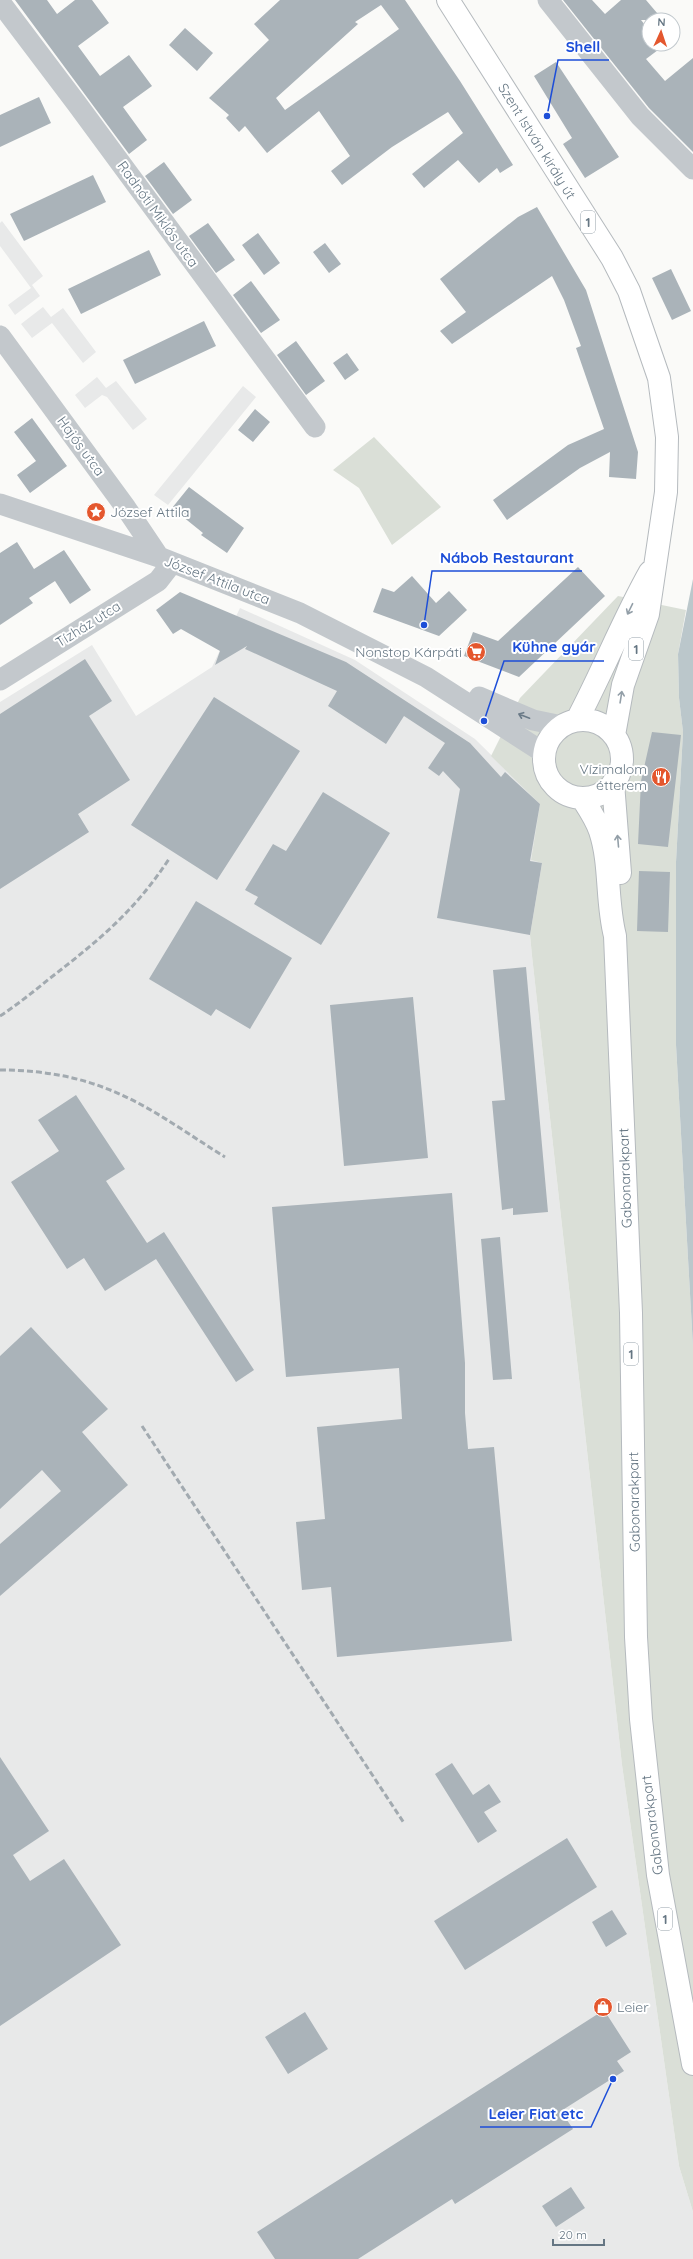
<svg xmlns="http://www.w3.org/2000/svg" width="693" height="2259" font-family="Quicksand,sans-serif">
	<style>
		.built { fill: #e8e9e9 }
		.green { fill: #dadfd7 }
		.water { fill: #bbc7cb }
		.building { fill: #aab3b9; fill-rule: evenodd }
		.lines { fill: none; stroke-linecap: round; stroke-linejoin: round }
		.major-casing { stroke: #b5babe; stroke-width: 24 }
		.minor { stroke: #c3c8cc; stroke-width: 21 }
		.major { stroke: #fff; stroke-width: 22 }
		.rail { stroke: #a2aab0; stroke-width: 3; stroke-dasharray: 6 3; stroke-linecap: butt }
		.oneway { stroke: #939fa8 }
		.oneway2 { stroke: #6a7a87 }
		.labels { text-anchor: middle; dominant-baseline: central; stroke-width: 4; stroke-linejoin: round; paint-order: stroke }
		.shield { fill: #fff; stroke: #939fa8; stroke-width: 1 }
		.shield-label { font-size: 13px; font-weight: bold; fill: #657683 }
		.street-label { font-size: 14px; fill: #657683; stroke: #fff }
		.poi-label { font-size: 14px; fill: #657683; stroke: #fff; text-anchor: start }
		.leader { fill: none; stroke: #1d4ed8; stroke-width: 1.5 }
		.callout-dot { fill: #1d4ed8; stroke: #fff; stroke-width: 1.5 }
		.callout-label { font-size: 15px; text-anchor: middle; font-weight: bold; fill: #1d4ed8; stroke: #fff; stroke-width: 4; stroke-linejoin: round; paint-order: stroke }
	</style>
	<rect width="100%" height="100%" fill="#fafaf8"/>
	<path class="built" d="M2,221L43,276L32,285L40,296L15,315L8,305L31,288L0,246V223Z
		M43,307L51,317L63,308L96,352L83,363L52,323L32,338L21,324Z
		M97,377L106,388L116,381L147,419L133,430L107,397L102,395L85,408L75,395Z
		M243,386L256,397L168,505L154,495Z
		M240,608L355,660L475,739L541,804L531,860L542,862L530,935L532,956L622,1765L679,2166L693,2212V2259H0V702L92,645L136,716L212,667Z"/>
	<path class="green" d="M374,437L441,507L392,545L359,488L333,470Z
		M618,596L686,610L678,654L679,698L683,732L676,862V1045L693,1347V2212L679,2166L622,1765L532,956L530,935L542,863L531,860L540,804L491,756L520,698Z"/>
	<path class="water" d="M693,579V1347L676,1045V862L683,732L679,698L678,654Z"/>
	<path class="building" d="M15,0H47L57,14L75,0H92L109,23L78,46L100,76L129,55L152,86L123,107L147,140L129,154Z
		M280,0H405L460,81L513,165L500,173L497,168L479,183L458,160L424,188L412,174L463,133L448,112L392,147L342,185L331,171L350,156L319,111L267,153L245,126L239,132L226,118L229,115L209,98L269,40L254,24ZM381,5L399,29L285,110L276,98L358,24L355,22Z
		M563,0H592L605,14L621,0H646L663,20H641L649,30V44H660L662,47L646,59L665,81L693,58V152L649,108Z
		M185,28L213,53L197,71L169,45Z
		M556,62L619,157L585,178L563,144L572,138L534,76Z
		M39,97L51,123L0,147V115Z
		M164,162L192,200L173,214L145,176Z
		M93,175L106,202L24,241L10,214Z
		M537,207L586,290L638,452L636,479L609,477L610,452L580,468L507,520L493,500L568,445L604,429L576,348L581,346L564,300L552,276L452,344L440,331L466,312L440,279L518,217Z
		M208,223L235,260L216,273L189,236Z
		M258,233L280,263L264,275L242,245Z
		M325,243L341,264L329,273L313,252Z
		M149,250L161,275L81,314L68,289Z
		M671,269L691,311L672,320L652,278Z
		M251,281L280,320L261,333L233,295Z
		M204,321L216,346L135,384L123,360Z
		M296,341L325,381L306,395L277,355Z
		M347,353L359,370L345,380L333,363Z
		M255,409L270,422L253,442L238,430Z
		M32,418L67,466L30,493L17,475L36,461L14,432Z
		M189,487L244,528L227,553L201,535L203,533L172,508Z
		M17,542L34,569L64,550L91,590L70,604L55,581L29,598L33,603L0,625V553Z
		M578,567L605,596L519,677L464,656L473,632L498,641Z
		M412,576L436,603L449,591L467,610L439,636L373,612L382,588L394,592Z
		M180,592L346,662L470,743L501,777L505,772L540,804L530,861L542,863L530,935L437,918L460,789L443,771L439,776L428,768L445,743L404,716L386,744L328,706L337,691L245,649L247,646L215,665L220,651L181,629L173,634L156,610Z
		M85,659L112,701L89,716L130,780L78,814L89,832L0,889V714Z
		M214,697L300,751L217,880L131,825Z
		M652,732L681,735L668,847L638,844L641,781Z
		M323,792L390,833L321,945L254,904L258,897L245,890L273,844L286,851Z
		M639,871L670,872L668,932L637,931Z
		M196,901L292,958L250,1029L216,1009L211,1016L149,979Z
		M526,967L548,1212L513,1215V1208L502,1210L492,1101L505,1100L493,970Z
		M413,997L428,1158L344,1166L330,1005Z
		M76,1095L125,1169L106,1181L147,1243L164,1232L254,1370L236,1382L156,1259L105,1291L84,1258L67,1269L11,1182L59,1151L38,1120Z
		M452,1193L465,1363V1413L468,1449L494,1447L512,1641L337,1657L331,1587L302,1590L296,1522L325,1519L317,1427L402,1419L399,1368L286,1377L272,1207Z
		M500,1237L512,1379L493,1380L481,1239Z
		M31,1327L108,1409L82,1432L128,1485L0,1596V1544L61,1491L42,1470L0,1509V1356Z
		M0,1757L49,1831L13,1855L30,1881L64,1859L121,1945L0,2026Z
		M452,1763L473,1795L489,1784L501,1802L484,1812L497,1831L478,1843L435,1774Z
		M567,1838L597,1887L465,1970L434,1921Z
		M612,1910L627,1934L606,1947L592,1922Z
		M604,2010L631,2052L617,2061L624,2071L561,2111L573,2129L455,2204L452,2199L358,2259H275L257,2232Z
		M305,2012L328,2049L288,2074L265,2037Z
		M571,2187L585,2208L556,2227L542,2206Z"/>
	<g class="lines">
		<defs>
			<path id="major" d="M448,0L612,258L629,291L659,378L667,437L666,492L648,614L623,685L614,735
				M577,720C603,671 623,620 650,572
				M544 759a39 39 0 1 1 78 0a39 39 0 1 1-78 0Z
				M613,783L620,873
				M582,798C589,809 596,819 600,831C611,864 606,901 615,936L631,1313L636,1637L641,1719L658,1875L693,2064"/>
		</defs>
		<use href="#major" class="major-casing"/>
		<path class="minor" d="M548,0L640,116L693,169
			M0,2L77,104L315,427
			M0,336L126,508L159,557
			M0,504L159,557L300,613L426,677L544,753
			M0,680L158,581L172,563
			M479,697L533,720L562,726"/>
		<use href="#major" class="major"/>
		<path class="rail" d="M0,1016C17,1005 33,992 49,979C98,941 134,912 169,859
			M0,1070C35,1070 72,1075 105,1088C148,1104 186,1133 225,1157
			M142,1426L404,1823"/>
	</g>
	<defs><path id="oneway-shaft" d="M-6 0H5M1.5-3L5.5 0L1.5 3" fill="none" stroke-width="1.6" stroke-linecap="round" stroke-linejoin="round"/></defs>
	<g class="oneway">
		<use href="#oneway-shaft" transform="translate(630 609) rotate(116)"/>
		<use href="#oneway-shaft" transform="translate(621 697) rotate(-81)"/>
		<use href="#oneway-shaft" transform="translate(618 841) rotate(-95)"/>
	</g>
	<use class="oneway2" href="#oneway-shaft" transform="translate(524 716) rotate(-159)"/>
	<defs>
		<symbol id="sight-disc" viewBox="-11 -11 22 22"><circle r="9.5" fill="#e4572e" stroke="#fff"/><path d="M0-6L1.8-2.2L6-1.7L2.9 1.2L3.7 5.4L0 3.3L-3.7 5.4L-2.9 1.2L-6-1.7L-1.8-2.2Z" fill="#fff"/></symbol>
		<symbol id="supermarket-disc" viewBox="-11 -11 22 22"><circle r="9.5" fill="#e4572e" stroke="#fff"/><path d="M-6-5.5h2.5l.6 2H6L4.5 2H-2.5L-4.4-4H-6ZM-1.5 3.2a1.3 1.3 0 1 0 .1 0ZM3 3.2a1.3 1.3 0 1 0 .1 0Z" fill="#fff"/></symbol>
		<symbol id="restaurant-disc" viewBox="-11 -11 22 22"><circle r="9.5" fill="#e4572e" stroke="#fff"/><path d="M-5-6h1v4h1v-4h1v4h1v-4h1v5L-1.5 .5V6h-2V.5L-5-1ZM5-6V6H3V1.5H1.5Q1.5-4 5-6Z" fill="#fff"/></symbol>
		<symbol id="shop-disc" viewBox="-11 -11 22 22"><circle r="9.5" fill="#e4572e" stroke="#fff"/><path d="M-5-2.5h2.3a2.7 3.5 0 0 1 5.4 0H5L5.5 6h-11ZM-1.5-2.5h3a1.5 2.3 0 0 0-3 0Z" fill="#fff"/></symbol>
	</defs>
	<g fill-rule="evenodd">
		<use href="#sight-disc" x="85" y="501" width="22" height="22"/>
		<use href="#supermarket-disc" x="465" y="641" width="22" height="22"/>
		<use href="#restaurant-disc" x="650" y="766" width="22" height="22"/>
		<use href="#shop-disc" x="592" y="1996" width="22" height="22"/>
	</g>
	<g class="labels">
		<g class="shield">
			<rect x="581" y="211" width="14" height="22" rx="3"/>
			<rect x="629" y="638" width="14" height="22" rx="3"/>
			<rect x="624" y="1343" width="14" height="22" rx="3"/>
			<rect x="658" y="1908" width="14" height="22" rx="3"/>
		</g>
		<g class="shield-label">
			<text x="588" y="222">1</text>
			<text x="636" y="649">1</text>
			<text x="631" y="1354">1</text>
			<text x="665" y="1919">1</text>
		</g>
		<g class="street-label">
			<text transform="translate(537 141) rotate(58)">Szent István király út</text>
			<text transform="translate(158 214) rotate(54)">Radnóti Miklós utca</text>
			<text transform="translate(81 446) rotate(54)">Hajós utca</text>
			<text transform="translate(217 580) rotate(21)">József Attila utca</text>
			<text transform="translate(88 624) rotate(-32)">Tízház utca</text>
			<text transform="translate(625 1178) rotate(-92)">Gabonarakpart</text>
			<text transform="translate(634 1502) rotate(-91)">Gabonarakpart</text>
			<text transform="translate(652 1825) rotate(-97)">Gabonarakpart</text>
		</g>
		<g class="poi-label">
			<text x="110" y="512">József Attila</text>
			<text x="462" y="652" text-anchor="end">Nonstop Kárpáti</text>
			<text x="647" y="769" text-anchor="end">Vízimalom<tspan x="647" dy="16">étterem</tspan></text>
			<text x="617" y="2007">Leier</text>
		</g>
	</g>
	<path class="leader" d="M547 116L558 60H609M424 625L432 571H582M484 721L504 661H604M613 2079L591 2127H480"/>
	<g class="callout-dot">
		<circle cx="547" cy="116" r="4"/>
		<circle cx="424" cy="625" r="4"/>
		<circle cx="484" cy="721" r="4"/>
		<circle cx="613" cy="2079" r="4"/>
	</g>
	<g class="callout-label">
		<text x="583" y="52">Shell</text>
		<text x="507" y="563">Nábob Restaurant</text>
		<text x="554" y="652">Kühne gyár</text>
		<text x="536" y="2119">Leier Fiat etc</text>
	</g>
	<g transform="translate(661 32) rotate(3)"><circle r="19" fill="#ffffff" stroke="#c1c8cd"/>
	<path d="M0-3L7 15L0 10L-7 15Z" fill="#e4572e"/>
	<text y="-6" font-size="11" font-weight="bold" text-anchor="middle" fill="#657683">N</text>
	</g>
	<path d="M553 2239v6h51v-6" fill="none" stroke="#657683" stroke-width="2"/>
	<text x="559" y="2239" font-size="12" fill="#657683" stroke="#ffffff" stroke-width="3" paint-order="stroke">20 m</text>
</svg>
